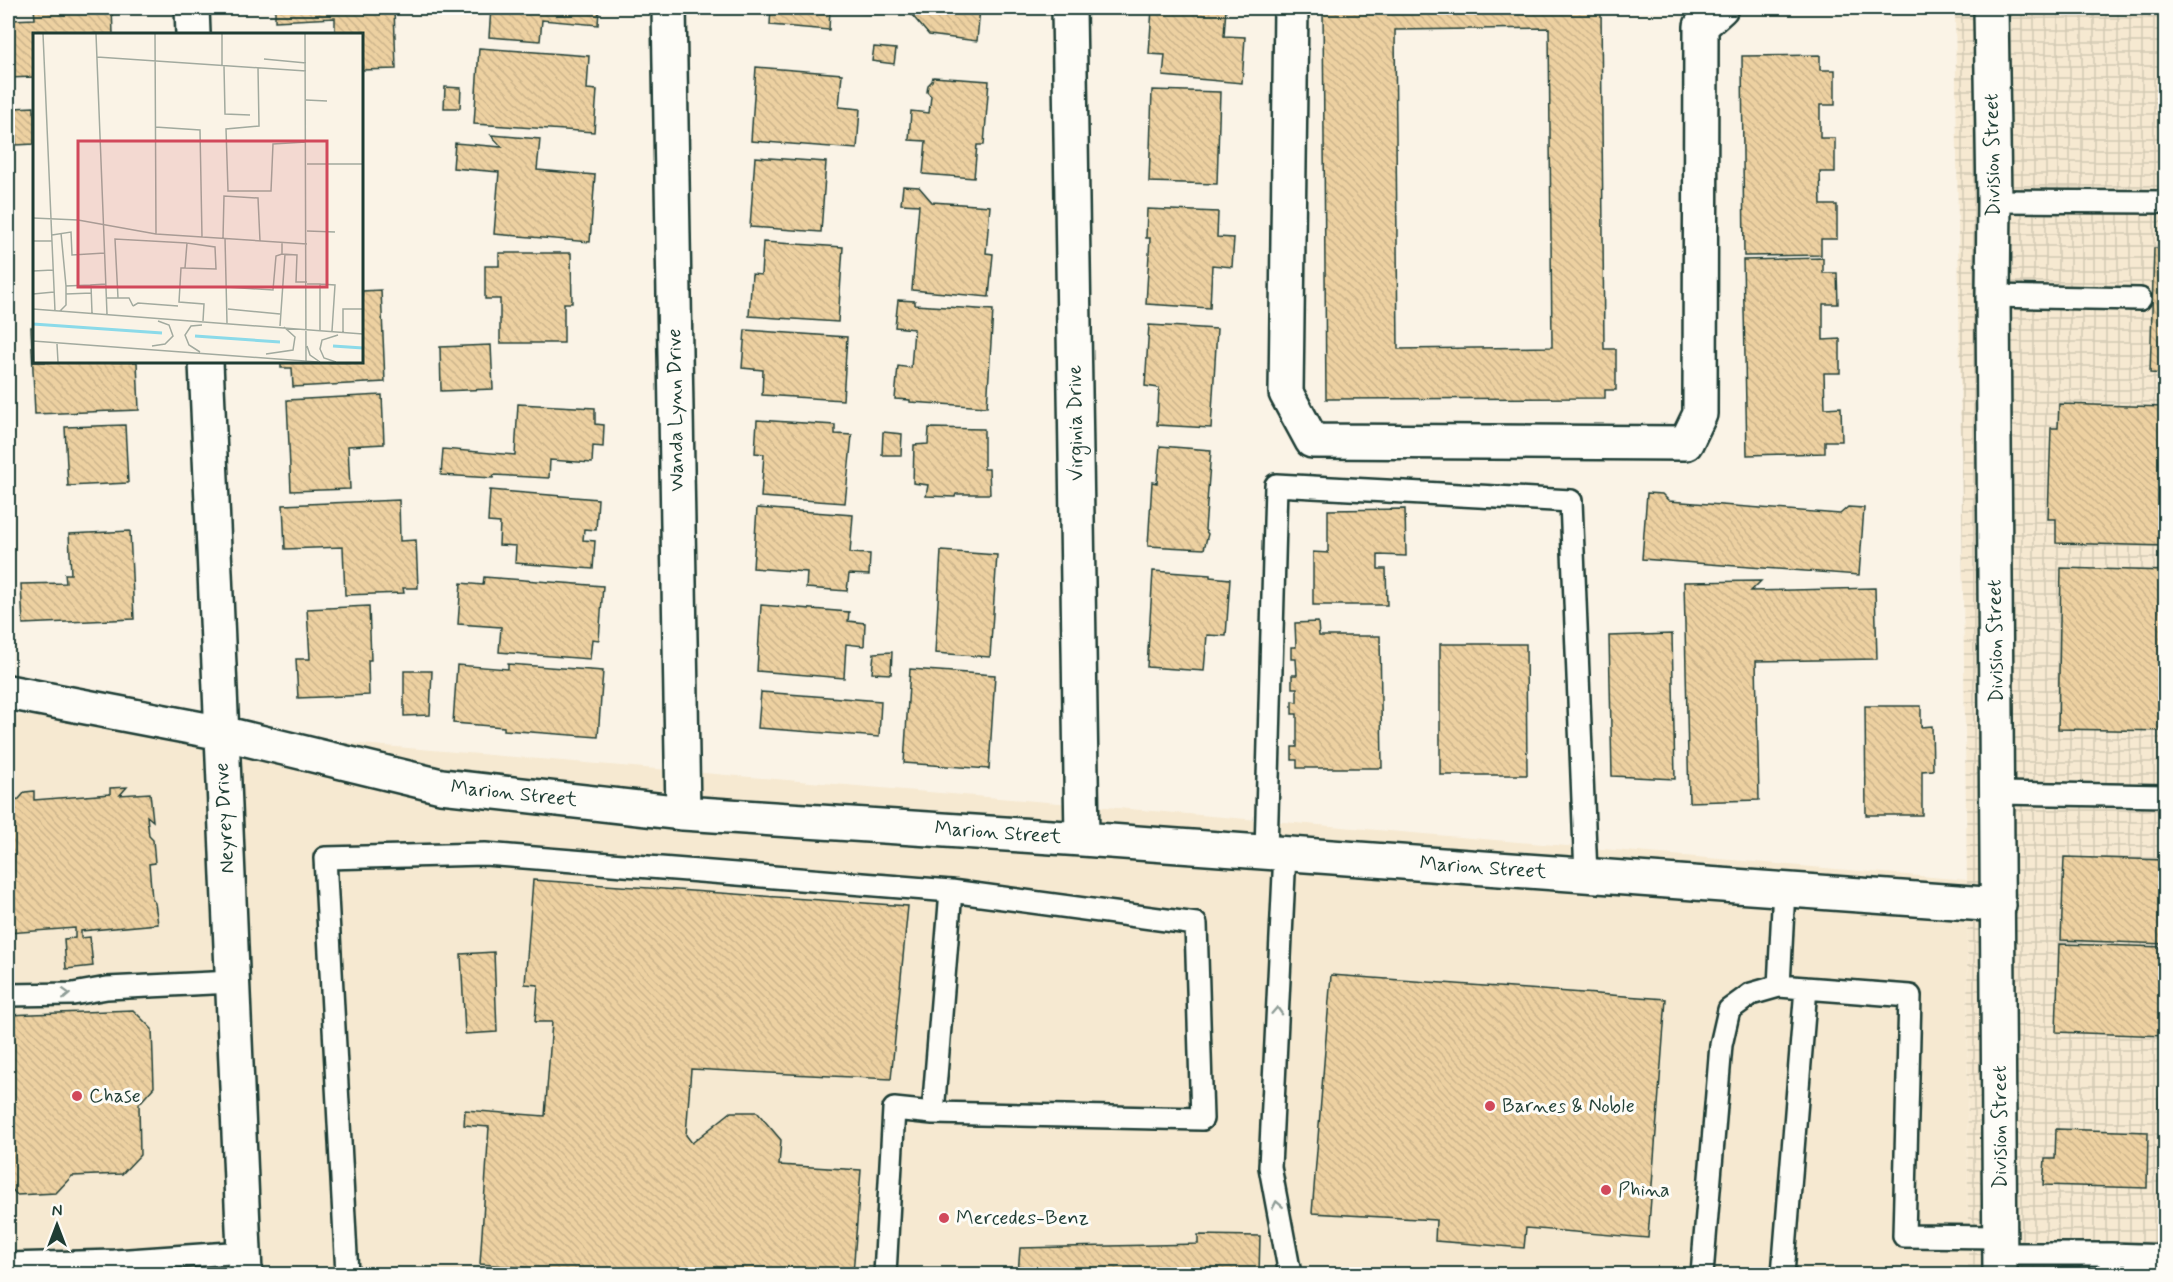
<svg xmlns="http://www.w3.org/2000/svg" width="2173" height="1282" font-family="Mynerve,sans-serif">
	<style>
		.built { fill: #f6e9d1 }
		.industrial { fill: url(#industrial-grid) }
		.building { fill: url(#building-back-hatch); stroke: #1f3d34; stroke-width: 1.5; fill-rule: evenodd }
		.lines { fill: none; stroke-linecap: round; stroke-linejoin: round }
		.service-casing { stroke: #1f3d34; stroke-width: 26 }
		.minor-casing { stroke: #1f3d34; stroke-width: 38 }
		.tertiary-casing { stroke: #1f3d34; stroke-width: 38 }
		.service { stroke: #fdfcf7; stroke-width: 21 }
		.minor { stroke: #fdfcf7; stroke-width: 33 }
		.tertiary { stroke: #fdfcf7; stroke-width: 33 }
		.oneway { stroke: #8e9c96 }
		.poi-dot { fill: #d1495b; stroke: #fdfcf7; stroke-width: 2 }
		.labels { text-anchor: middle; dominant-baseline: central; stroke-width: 6; stroke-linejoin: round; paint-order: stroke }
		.street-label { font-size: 20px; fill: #1f3d34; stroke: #fdfcf7 }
		.poi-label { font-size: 20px; fill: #1f3d34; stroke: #fdfcf7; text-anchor: start }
		.inset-river { fill: none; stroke: #8bdae9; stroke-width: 3 }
		.inset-road { fill: none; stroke: #a2aa9f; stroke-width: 1.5 }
		.view { fill: #d1495b; fill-opacity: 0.15; stroke: #d1495b; stroke-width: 3 }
		.inset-edge { fill: none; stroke: #1f3d34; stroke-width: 3 }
	</style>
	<defs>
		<pattern id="industrial-grid" width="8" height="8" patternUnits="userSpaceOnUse" patternTransform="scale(1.5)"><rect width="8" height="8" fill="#f6e9d1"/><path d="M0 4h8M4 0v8" fill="none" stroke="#d2c9b4"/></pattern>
		<pattern id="building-back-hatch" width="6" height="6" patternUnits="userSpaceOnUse" patternTransform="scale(1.5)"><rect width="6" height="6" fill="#edd1a1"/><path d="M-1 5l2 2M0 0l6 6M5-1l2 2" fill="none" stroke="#cbb48b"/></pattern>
	</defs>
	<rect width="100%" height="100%" fill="#faf3e6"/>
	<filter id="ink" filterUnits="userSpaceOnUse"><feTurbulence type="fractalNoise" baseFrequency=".0167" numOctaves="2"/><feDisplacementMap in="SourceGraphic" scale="12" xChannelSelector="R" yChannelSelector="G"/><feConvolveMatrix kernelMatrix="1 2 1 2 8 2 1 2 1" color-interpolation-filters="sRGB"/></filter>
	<g filter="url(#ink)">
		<path class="built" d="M8,714L1967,880L1968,1274H8Z"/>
		<path class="industrial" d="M1955,8H2165V1274H1968L1967,880Z"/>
		<path class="building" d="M34,8H112L113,34H34V77L8,78V44H12L11,20L35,19Z
			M275,8H394L396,69L362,70V34H335V18L275,21Z
			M491,8H599L598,25L542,20L540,41L489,37Z
			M771,8H875V14L830,10L829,30L770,25Z
			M896,8H980L977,41L929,35L911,14L896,12Z
			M1152,8H1226L1224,36L1245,37L1242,83L1163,76L1165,55L1149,54Z
			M1323,8H1601L1604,349H1616V390H1605V398L1326,399ZM1549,28L1552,347L1398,349L1395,30Z
			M2109,8H2166V10Z
			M874,47L896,49L894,64L872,61Z
			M479,48L589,56L587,89L597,90L594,132L474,124Z
			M1820,55V70H1835V105H1820V138H1835V172H1820L1821,205H1837V239H1821V255L1744,256L1742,56Z
			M756,67L842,74L839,107L860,109L857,149L751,141Z
			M933,77L989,81L984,145H977L974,178L923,174L926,141L909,140L911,111L929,113L931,96L927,92L928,85L932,81Z
			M445,87L461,88L460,108H444Z
			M1152,90L1220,92L1217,184L1149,182Z
			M34,107V144L16,145L14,108Z
			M491,135L540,139L537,170L595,175L590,242L494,234L499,172L453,168L455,143L502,147Z
			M755,157L826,162L821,232L750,227Z
			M903,186L919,187L932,202L990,206L986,253L993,254L989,297L912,290L919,205L901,204Z
			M1147,209L1218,212L1217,237L1234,238L1232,267L1212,265L1210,308L1146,304L1150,238H1146Z
			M763,242L843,247L838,322L749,316L752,274L761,275Z
			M2154,248L2166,249V374L2150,373Z
			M499,253H571L572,303H564V343H500V299H485V266H499Z
			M1823,258V273H1837L1838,304H1823V340L1840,339V373H1824L1825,408L1841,407L1842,441H1825V453L1747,455L1743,260Z
			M381,290L385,382L293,387L292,368H281V362H362V291Z
			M898,300L915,301V305L993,310L987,407L910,402V400L895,399L898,366L911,368L914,329L895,327Z
			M1149,325L1217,329L1211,428L1157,425L1159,388L1145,386Z
			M31,327H34V362H137L139,410L35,414Z
			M745,330L847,337L843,400L762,395L763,370L742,368Z
			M491,345L493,389L441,391L440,347Z
			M382,395L384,444L348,446L350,489L291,491L287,400Z
			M518,404L595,408V424L604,425L603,447L593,446L592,463L550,460L549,478L494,475L493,478L441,475L443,449L515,455Z
			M2059,404L2166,407V546L2056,543V519H2048L2051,428H2058Z
			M757,420L835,425V434L852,435L845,503L761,497L764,454L755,453Z
			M125,425L128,483L68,486L65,427Z
			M929,428L984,429V469H989L990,494H956L955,497L926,496L928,485L913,483L914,445L928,444Z
			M883,432L902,434L901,455H882Z
			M1160,446L1211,450L1205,530L1208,534L1204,549L1148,546L1152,482L1157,483Z
			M490,490L598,499L596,530L584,529L583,540L595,541L593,569L515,563L516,546L499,545L500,523L488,522Z
			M1647,493L1662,494L1669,501L1840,514L1848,507L1864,508L1859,575L1642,559Z
			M399,500L400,541L416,540L418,588H403L404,593L345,595L343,547L285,549L283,505Z
			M757,508L853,515L850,553L870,554L869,575L849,574L847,591L806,588L807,572L753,568Z
			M1405,509L1406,556L1378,555V569H1386L1387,605H1313V552L1328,553V510Z
			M130,531L134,619L23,624L21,584L66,583L65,574H71L69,534Z
			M941,551L997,555L990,657L935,653Z
			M2061,568L2166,571V731L2058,729Z
			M1153,571L1210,575V577L1230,579L1226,636L1207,635L1204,671L1147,667Z
			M484,577L603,586L599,640L592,639L590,659L499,652L501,627L458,624L461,583L483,585Z
			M1761,581L1751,591L1875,588L1877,659L1756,661L1759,800L1689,802L1684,582Z
			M761,605L849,612L848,621L865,623L864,646L846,644L844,678L757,671Z
			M369,606L371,660H368L369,695L298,698L296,659H310L307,609Z
			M1318,622L1319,636H1380L1382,768H1297V760H1292V747H1297V714H1292V701L1297,702V688H1292V675H1297L1296,659H1291V647H1296L1295,623Z
			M1672,634L1675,779L1612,776L1609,636Z
			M1440,644H1526L1527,775H1440Z
			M892,652L891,674L872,673L874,653Z
			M508,664L603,671L598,737L504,730V727L453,723L457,665L508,669Z
			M910,669L995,675L989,769L904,763Z
			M404,671H432L430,715L404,716Z
			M761,692L881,701L879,737L758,728Z
			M1865,706H1921V727L1932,726L1933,770L1922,771V815H1866Z
			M127,787L120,795L150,793L153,821L147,816L149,836L153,840L155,863L149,864L152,899L155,903L158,924L81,931V938L90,937L93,966L66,969L64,939L75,938V928L8,933V800L19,799L25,792L34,791V800L110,794V788Z
			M2064,857L2166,860V944L2061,940Z
			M533,880L908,906L891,1079L691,1069L686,1135L692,1143L731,1112H757L781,1140L779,1165L861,1170L853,1274H530L531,1268L480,1264L489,1127L464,1125L465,1110L545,1116L552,1022H535L538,985L525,984Z
			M2059,944L2166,947V1036L2056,1032Z
			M494,952L497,1032L465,1034L461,954Z
			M1331,975L1666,999L1648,1238L1526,1228L1524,1248L1435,1241L1436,1220L1312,1213Z
			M133,1010L152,1029L154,1087L139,1104L140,1155L122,1174L72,1176L56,1193L17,1195L8,1185V1015Z
			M2161,1040H2166V1119H2159Z
			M2056,1129L2148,1132L2147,1188L2043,1185L2045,1159H2055Z
			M1198,1235L1260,1236L1259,1274H1018L1020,1248L1198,1244Z"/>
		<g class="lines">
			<defs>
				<path id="service" d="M1994,201L2166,202
					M1993,296L2140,299
					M1998,793L2166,796
					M1266,852L1276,485L1571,501L1586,875
					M1285,853L1270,1167L1290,1274
					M1784,889L1779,986L1910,996L1904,1236L2001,1237
					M8,995L73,994L107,988L233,982
					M2001,1254H2111V1274
					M2111,1254L2166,1256
					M8,1264L115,1261
					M115,1274V1261L244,1252
					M347,1274L325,858L485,854L951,891
					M885,1274L894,1109L933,1113L1202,1119L1196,924L951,891L933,1113
					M1702,1274L1721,1045L1729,1010L1751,994L1779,986
					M1783,1274L1806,988"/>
				<path id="minor" d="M192,8L193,34
					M669,8L683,813
					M1069,8L1082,839
					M1291,8L1286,393L1312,441L1686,443L1700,414L1701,26L1721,8
					M206,362L245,1274
					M8,692L222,733L441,786L683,813L1082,839L1999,905"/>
				<path id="tertiary" d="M1991,8L1994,201L1993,296L2000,1274"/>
			</defs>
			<use href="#service" class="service-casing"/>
			<use href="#minor" class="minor-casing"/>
			<use href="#tertiary" class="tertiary-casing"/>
			<use href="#service" class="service"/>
			<use href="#minor" class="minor"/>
			<use href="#tertiary" class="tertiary"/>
		</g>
		<defs><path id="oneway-chevron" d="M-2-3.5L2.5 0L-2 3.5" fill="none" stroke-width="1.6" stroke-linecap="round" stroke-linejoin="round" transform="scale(1.5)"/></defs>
		<g class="oneway">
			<use href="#oneway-chevron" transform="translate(66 994) rotate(-2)"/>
			<use href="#oneway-chevron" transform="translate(1277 1011) rotate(-87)"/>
			<use href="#oneway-chevron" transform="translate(1277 1205) rotate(-101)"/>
		</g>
	</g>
	<g class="poi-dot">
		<circle cx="77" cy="1096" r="6"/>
		<circle cx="1490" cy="1106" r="6"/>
		<circle cx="1606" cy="1190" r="6"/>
		<circle cx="944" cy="1218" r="6"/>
	</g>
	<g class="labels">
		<g class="street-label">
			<text transform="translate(1993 155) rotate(-91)">Division Street</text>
			<text transform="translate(676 410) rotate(-91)">Wanda Lynn Drive</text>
			<text transform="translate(1076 423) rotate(-91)">Virginia Drive</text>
			<text transform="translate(1996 641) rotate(-91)">Division Street</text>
			<text transform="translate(514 794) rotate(6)">Marion Street</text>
			<text transform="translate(225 818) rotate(-93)">Neyrey Drive</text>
			<text transform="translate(998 833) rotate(4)">Marion Street</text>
			<text transform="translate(1483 868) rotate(4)">Marion Street</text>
			<text transform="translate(2000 1127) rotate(-90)">Division Street</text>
		</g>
		<g class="poi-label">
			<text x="89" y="1096">Chase</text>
			<text x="1502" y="1106">Barnes &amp; Noble</text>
			<text x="1618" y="1190">Phina</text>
			<text x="956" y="1218">Mercedes-Benz</text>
		</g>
	</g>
	<g transform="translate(33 33)">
		<rect width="330" height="330" fill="#faf3e6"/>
		<path class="inset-river" d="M0,291L129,300M162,303L247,309M300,313L330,315"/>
		<path class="inset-road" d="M10,1L22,278M63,1L74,281M122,1L123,201M189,1V33M272,1L273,329M64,24L273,38M231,26L273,30M191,33L192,81L217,82M225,35L226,93L193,96L195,158H238L240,111L273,109M273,67L294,68M122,94L167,97L169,204M274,131H330M0,185L45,187L123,201L274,211M274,198L302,199M28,200L33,253M19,202L38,199L39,222L72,220M190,205L191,163L225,165L227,208M192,205L194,290M0,208H19M249,209V221L264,222L263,249H274M152,235L183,236L182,214L154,210L152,235H148L146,269L171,271L170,288M0,238L20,237M274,251H287V297M287,251L302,252L299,298M58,252L33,253V261L59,260M193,254L240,257L243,223L249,221M0,261L21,259M74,265H96L100,273M85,265L82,206L154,210M100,273L105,270L145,273M0,276L330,301M195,276L247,281M27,278L33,272V261M59,280L58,252L73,251M247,293L252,221M310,299V276H330M0,308L1,329M0,308L285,329M24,311L25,329M119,313L132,311L140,303L136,292L125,288M274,313L277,322L287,329M167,319L156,312L152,302L158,293L169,292M233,321L260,317L262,304L251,294M303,329L291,325L287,316L289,307L305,302"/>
		<path class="view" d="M45,108H294V254H45Z"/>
		<rect width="330" height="330" class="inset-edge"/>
	</g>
	<rect width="2173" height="1282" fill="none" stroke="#fdfcf7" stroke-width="30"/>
	<rect x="15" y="15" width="2143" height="1252" fill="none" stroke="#1f3d34" stroke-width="2" filter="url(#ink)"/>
	<g transform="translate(57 1225)" stroke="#fdfcf7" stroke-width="4.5" paint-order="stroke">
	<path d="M0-4.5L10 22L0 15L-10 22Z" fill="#1f3d34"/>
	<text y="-9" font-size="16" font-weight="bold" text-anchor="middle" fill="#1f3d34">N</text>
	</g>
</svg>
